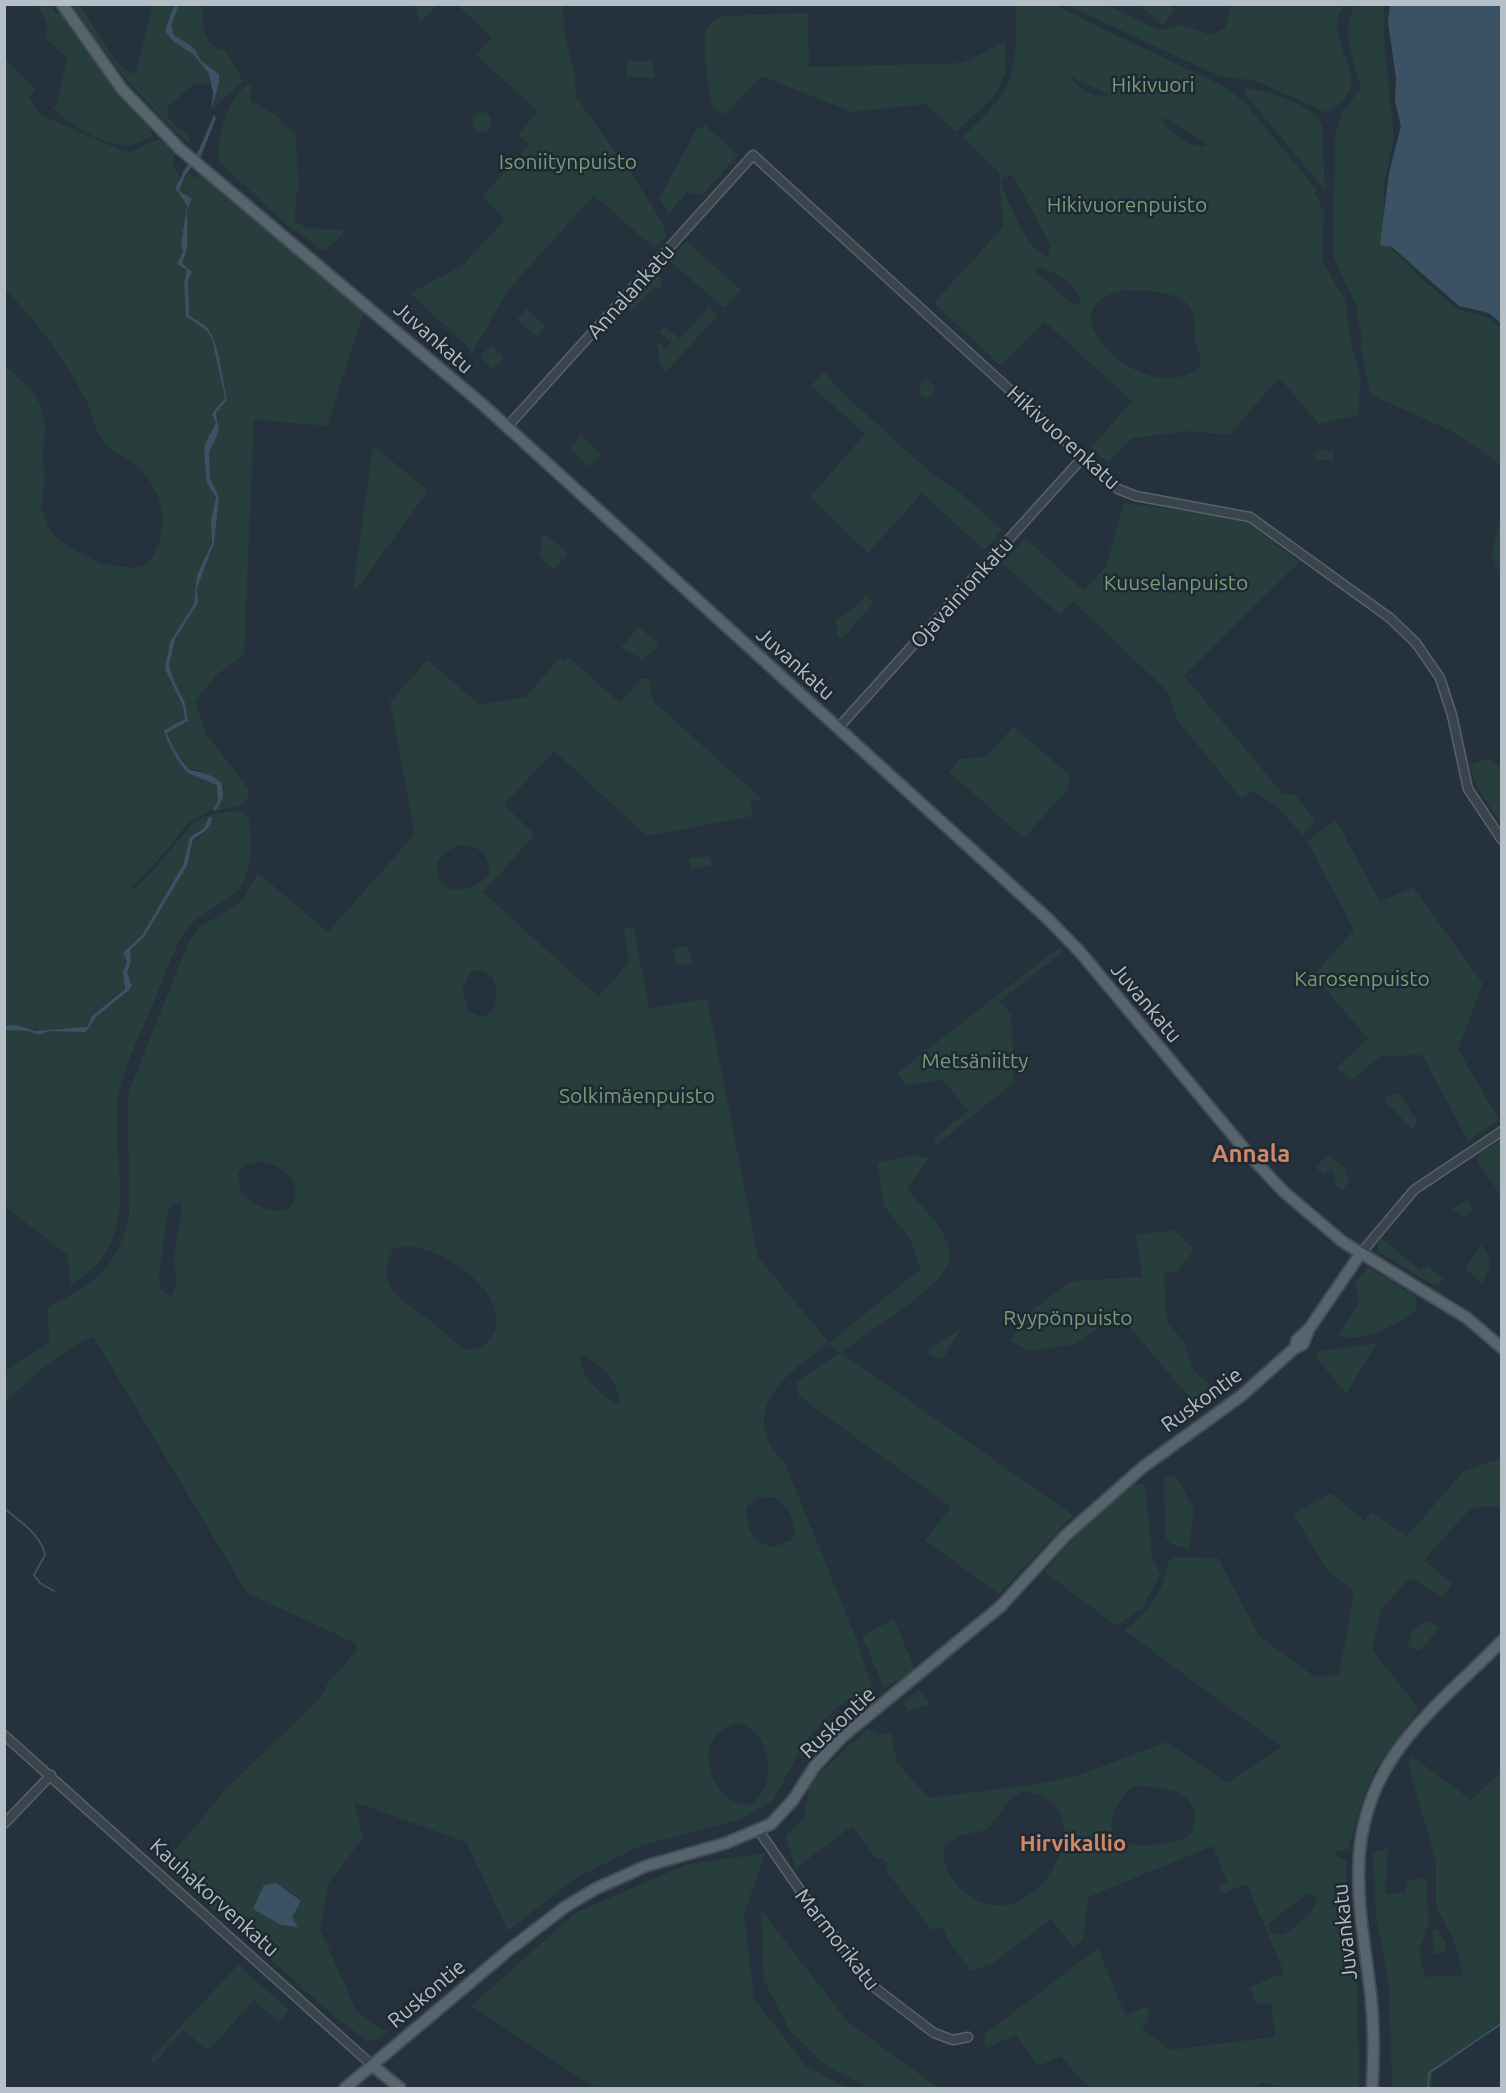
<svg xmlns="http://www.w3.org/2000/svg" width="1506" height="2093" font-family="Ubuntu,sans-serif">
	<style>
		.green { fill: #273e3d; fill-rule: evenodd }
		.water { fill: #3b5265 }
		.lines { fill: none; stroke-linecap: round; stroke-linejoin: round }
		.stream { stroke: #3b5265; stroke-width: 2 }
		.minor-casing { stroke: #57626b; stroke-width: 11 }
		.major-casing { stroke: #424d56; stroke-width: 14 }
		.minor { stroke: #39444d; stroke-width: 8 }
		.major { stroke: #57636d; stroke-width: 10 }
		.labels { text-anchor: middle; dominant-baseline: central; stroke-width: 5; stroke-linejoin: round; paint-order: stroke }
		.park-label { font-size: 21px; fill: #749d78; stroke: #1e2932 }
		.street-label { font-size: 21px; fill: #b5bfc8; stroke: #1e2932 }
		.neighbourhood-label { font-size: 22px; font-weight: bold; fill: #d08768; stroke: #1e2932 }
		.quarter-label { font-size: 24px; font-weight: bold; fill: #d08768; stroke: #1e2932 }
	</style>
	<rect width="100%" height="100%" fill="#25323d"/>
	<path class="green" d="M414,4H438V5L420,23Z
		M37,5H51L56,14L60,13L106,76L151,128L152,136C144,140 135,145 126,145C101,145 65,122 49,104L56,108L67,58L45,37L48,25Z
		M71,5H80C90,20 116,69 133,74L137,70L152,5H174L165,29C180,46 207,61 211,84L195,83L168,107L167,115L175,127L186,132L191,142L188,143C143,102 105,55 71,5Z
		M179,5H203C199,20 205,49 225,50L243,81L213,109L219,75L201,61L192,47L174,35L171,25Z
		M457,5H563L564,31L575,76L576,97L633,176L662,222L666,236L654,248L594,195L508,290L471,355L469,348L410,293L463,265L505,219L482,197L529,144L518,134L538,111L476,55L492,37Z
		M1016,5H1057L1086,21L1225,87L1245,103L1317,190L1315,193L1324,212L1322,261L1345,300L1351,344L1361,377L1358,415L1319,424L1283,382L1277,380L1229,435L1190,431L1132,438L1108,463L1091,448L1132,401L1044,321L1001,366L934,303L1003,227L999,172L962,137C1014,92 1018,72 1016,5ZM1070,76L1111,96C1095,99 1078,89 1070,76ZM1162,118L1169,120L1208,144L1203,147C1189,146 1166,131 1162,118ZM1009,175L1014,177L1051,246L1047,258C1023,243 1014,212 1002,187L1001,179ZM1036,266C1052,269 1079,286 1081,303L1072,304L1035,271ZM1124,290C1146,292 1187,288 1194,316C1195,322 1193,329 1194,335C1196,346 1201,354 1200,366C1153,413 1034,310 1124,290Z
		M1067,5H1107L1158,30L1182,25L1210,35L1225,28L1232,5H1344C1320,39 1372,75 1341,102C1336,107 1332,111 1325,112L1256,81L1219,76Z
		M1139,5H1169L1175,10L1163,25Z
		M1355,5H1384V41L1394,139L1384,182V227L1388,245L1423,280L1459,310L1487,317L1501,328V465L1454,432L1371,395L1361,351L1362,340L1356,305L1334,259L1333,244L1335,135L1342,113L1361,88C1353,59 1340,33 1355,5Z
		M808,13L809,67L963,63L1006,41L1005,74L995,95L956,132L926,104L852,112L761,76L726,114L716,110L711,102C709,84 700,40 708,26C712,20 718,18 724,16Z
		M4,57L36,90L29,96L40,115L123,151L130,152L159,139L175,152L172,162L180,177L175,188L187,203L181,245L183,251L178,261L181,268L187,270L184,283L186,315L207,330L212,339L209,330L189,315L188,280L192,272L182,263L187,249V210L192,200L179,191L188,172L194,178L200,174L360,307L364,313L327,426L254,419L244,655L216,675L195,702L207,735L250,791L244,805L217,811L224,787L198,770L188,768L171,744L167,733L187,723L185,703L174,681L169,665L175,639L198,603L197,588L214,543L219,502L210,478L209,452L219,431L216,413L227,400L213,340L225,398L212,414L216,423L205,443L204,454L207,481L216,497L211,521L212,541L197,575L194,604L170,642L165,669L183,706L185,719L173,727L165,728C166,738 181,770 191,774C201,778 209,779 217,786L218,801L214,809L190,821L159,859L131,887L133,889L148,876L194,822C207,813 226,812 242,811L248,816C252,837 254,875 237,891C216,911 194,912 180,940C169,960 162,983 153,1004C141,1032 126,1062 119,1093C109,1148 138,1215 99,1262C91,1271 80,1278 71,1285L67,1255L5,1206V1030C29,1027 60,1032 85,1032L96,1017L129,990L132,983L127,973L130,950L144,937L187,866L194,840L206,832L212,817H209L204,828L190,837L183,865L142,935L137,942L130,945L124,957L127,962L124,966V989L92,1016L85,1028C69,1029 53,1030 37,1031C26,1032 16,1025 5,1026V365L31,390L40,404L45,426L43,458L45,480L41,507L50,531L64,544L102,564L136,568L147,565C172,532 165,489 134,463C124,455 111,452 104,442C94,430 93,413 86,400C64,358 38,323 5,289Z
		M627,61H654V78L626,77Z
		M249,84L252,89L250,100L276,115L282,124L295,133L299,186L296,196L295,221L306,228L345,230L341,236L323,251L286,224L219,162C216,139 227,97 249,84Z
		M1245,88C1264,90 1316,105 1322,125L1325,190L1245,94Z
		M472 122a10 10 0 1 1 20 0a10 10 0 1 1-20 0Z
		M705,125L738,155L702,195L687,192L669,213L659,199L696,130Z
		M686,241L741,290L724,308L669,260Z
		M655,274L662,279V287L658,290L654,287L631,312L625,307Z
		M709,307L718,315L666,372L659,361L657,341L665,349L671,342L659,332L664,326L680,339Z
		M527,309L546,326L537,337L517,319Z
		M491,345L504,357L493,369L480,357Z
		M824,371L836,387L931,473L957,490L1002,530L984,550L922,493L868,553L810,497L865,434L811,386Z
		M926,378L936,389L928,398L921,396C918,387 920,383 926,378Z
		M581,436L601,454L589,467L569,448Z
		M373,445L428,491L359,586L353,589Z
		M1320,449L1334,452V461L1314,459L1313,455Z
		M1124,503L1241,518L1299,562L1184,676L1283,794L1295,795L1316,821L1302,835L1279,808L1253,791L1242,799L1178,721L1167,691L1073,601L1060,615L1002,563L1025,538L1084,591L1106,567Z
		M1501,519V567L1498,570L1491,554Z
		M546,534L568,554L554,570L538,555L542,549L540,536Z
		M865,596L874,602L843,638L837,636L836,620L859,604Z
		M639,627L659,645L643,660L621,647Z
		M568,657L620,703L641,679H649L653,701L765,802L750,800L753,816L647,836L554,751L504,805L535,835L483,892L598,997L629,962L624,928L634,929L649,1009L707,998L758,1257L829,1343L921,1269L910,1239L884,1206L877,1163L915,1155L929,1158L907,1189C922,1208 951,1232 950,1258C950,1283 862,1335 841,1353L1073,1515L999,1594L925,1540L951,1507L799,1396L796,1382L840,1353L830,1344L824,1346C797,1368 754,1394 766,1434C769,1446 775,1454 784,1461L856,1638L873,1691L838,1706L806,1739L773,1801L738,1820L640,1846L574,1879L508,1931L466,1842L354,1802L363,1838L328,1884L320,1929L356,2010L372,2024L388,2032L378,2039L367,2040L340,2021L163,1865L227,1788L319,1699L329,1682L357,1650V1644L247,1593L93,1336C60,1353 31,1376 5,1403V1371L50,1342L47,1308C93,1284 118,1269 129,1216L128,1093L188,943L199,928L243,900L258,873L328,932L415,834L390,702L427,660L480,705L525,697L560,658L565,661ZM462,845C480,847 489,854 490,872C483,885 465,891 451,890C426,875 436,851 462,845ZM483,970C498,978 499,996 493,1011L482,1017L469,1012L462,989L471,972ZM258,1161L277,1166L292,1178C307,1222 263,1217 241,1192L238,1173L243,1166ZM178,1202L181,1204C183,1222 175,1238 174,1256C174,1267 180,1289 170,1296L161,1290L159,1278L167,1215L170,1207ZM408,1246C437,1250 463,1265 482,1287C497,1305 505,1332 482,1346C478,1348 474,1350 469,1350C460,1349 454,1341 447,1335C432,1319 397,1302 389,1284C383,1273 388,1260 393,1249ZM581,1355C598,1360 623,1386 618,1404C602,1396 578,1375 581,1355ZM774,1497C788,1505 798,1523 793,1539L774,1547C751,1544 747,1528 746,1508L756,1498ZM738,1723C772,1732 779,1786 750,1805C712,1807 685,1735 738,1723ZM277,1883L301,1901L292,1917Z
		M1013,727L1070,775L1068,789L1024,838L949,772L960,759L986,757Z
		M1488,758L1501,768V823L1478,789L1469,765Z
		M1336,820L1380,902L1413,887L1483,984L1458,1049L1499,1120L1468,1141L1422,1055L1381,1056L1352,1080L1336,1068L1368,1039L1314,975L1354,930L1307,841Z
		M710,856L712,865L691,869L689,859Z
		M687,946L693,964L676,965L673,949Z
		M1060,947L1064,951L1000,1001L1011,1015L1014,1082L938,1144L933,1139L968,1111L943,1080L906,1085L897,1073Z
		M1395,1093L1400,1095L1417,1121L1412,1130L1383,1098Z
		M1501,1140V1196L1478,1162L1479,1154Z
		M1327,1156H1331L1345,1169L1349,1181L1342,1191L1336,1185L1334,1173L1330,1170L1323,1175L1316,1167Z
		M1468,1200L1473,1208L1466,1218L1452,1209Z
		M1174,1230L1194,1250L1176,1272L1164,1273L1167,1323L1183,1340L1194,1371L1221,1394L1199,1409L1118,1313L1076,1344L1029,1351L1010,1341L1029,1312L1072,1281L1142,1277L1136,1235Z
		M1381,1238L1421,1271L1427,1265L1444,1279L1438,1285L1430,1283L1379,1252L1377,1246Z
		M1481,1245C1493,1258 1491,1269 1482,1283L1465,1269Z
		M1368,1267L1416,1296L1417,1310C1395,1325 1365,1344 1338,1335L1359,1303L1355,1283Z
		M961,1329L942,1360L928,1353L929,1349Z
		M1377,1343L1346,1394L1315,1356L1320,1351Z
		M1501,1458V1506L1471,1508L1424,1560L1452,1583L1443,1597L1410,1578L1381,1609L1372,1650L1419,1709L1375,1769L1362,1801L1348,1849L1336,1852V1856L1346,1861V1898L1357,1973L1359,2088H1283L1264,2082L1252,2088H1092L1086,2082L1081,2080L1061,2056L1038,2066L1016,2035L985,2049V2034L1098,1948L1125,2015L1149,2006L1148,2020L1142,2029L1170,2050L1275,2037L1271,2003L1256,2004L1250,1987L1284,1973L1247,1884L1222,1894L1219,1885L1227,1882L1213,1846L1088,1897L1083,1940L1073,1947L1051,1919L991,1964L971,1971L948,1940L944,1929L938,1927L933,1931L886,1871L887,1865L883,1858H876L852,1826L796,1868L785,1837L805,1817L809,1787L822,1771L868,1728L879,1735L891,1732L897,1763L929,1798L1039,1784L1079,1775L1167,1742L1227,1783L1282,1747L1124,1630C1148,1613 1164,1592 1168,1562L1176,1557L1218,1558L1259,1636L1315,1677L1339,1675L1354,1591L1328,1571L1293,1514L1331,1493L1364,1521L1372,1512L1407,1536L1463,1472ZM1134,1786C1155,1786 1196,1789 1195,1818C1194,1825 1193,1830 1189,1836C1167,1847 1096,1857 1114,1812C1118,1802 1126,1792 1134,1786ZM1023,1791C1117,1802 1029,1959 958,1886C947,1874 941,1861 946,1844L961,1835L987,1830L1011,1798ZM1308,1893L1317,1897C1318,1909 1295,1929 1284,1934C1279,1936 1275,1934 1270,1931L1269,1924C1271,1920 1300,1900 1308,1893Z
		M1176,1476L1194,1509L1189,1550L1171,1544L1165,1536L1164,1477Z
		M1134,1484H1145L1152,1556L1160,1575L1142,1608L1117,1626L1044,1572L1086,1524Z
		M894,1619L915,1670L884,1688L862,1636Z
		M1425,1621L1440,1627L1420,1651L1407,1647L1413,1631Z
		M919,1690L930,1704L909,1711L903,1703Z
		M1412,1756L1471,1800L1501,1772V2021L1432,2072V2088H1392L1389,1986L1376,1915L1373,1853L1388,1848L1385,1894L1405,1893L1408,1881L1426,1878L1429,1923L1419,1950L1425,1977L1463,1975L1454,1940L1436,1907V1861L1408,1765Z
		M765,1853L744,1914L754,1999L806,2066L847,2088H602L588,2083L471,2006L575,1913L688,1864Z
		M761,1910L847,2021L938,2088H870L825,2065L790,2031L764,1980Z
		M1438,1930L1445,1941L1446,1952L1434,1954L1433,1931Z
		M238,1965L289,2010L279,2022L254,2000L208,2051L184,2030L154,2063L150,2059Z"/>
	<path class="water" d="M174,5H179L171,25L174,35L194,48L201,61L219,74V83L211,111L213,93L209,74L194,55L173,41L165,31Z
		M1390,5H1501V323L1489,313L1459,306L1392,247L1380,245L1389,173L1401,126L1395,101L1396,79L1388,21Z
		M214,115L216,118L201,156L186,174L179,191L192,199L187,210V249L182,263L192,272L188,281L189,315C194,320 204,323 208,329C219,343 223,382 227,400L216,413L219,431L209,452L210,478L219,497L214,543L197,588L198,603L175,639L169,665L174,681L185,703L188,721L167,733C169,741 184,767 191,770C202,773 214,774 222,784L223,797L216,811L213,810L218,801L217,786C209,780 191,776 187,772C179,764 166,741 164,730L185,719L183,706L165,669L170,642L194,604L197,575L212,543L211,521L216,497L207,483L204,454L205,443L216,423L212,414L225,398L212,339L207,331L186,316L184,283L187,270L177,264L183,251L181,245L187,205L175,188L186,167L199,150Z
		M209,817H212C211,832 201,832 193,840L187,866L144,937L130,950L131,961L127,973L132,985L129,990L96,1017L86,1032L49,1031L39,1035L28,1031L5,1030V1026L15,1025L36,1031L87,1027L92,1016L125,989L123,971L127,962L123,953L142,935L183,865L190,837L204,828Z
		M276,1883L301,1901L292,1917L298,1927L281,1925L253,1909L264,1885Z"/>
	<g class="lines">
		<path class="stream" d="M4,1508C19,1521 41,1534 45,1555L34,1575L40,1583L54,1591
			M1428,2088L1429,2073L1502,2023"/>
		<defs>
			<path id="minor" d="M507,427L753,155L1118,489L1136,496L1250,517L1390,618L1416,643L1440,678L1452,715L1468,789L1502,840
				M838,728L1084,456
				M1361,1253L1414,1190L1502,1131
				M4,1735L372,2065
				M4,1824L51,1775
				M759,1831L816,1913L874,1987L934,2033L953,2040L968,2037"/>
			<path id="major" d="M62,4L122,89L180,149L482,404L1047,918L1080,952L1252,1158L1284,1192L1343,1242L1467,1318L1502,1348
				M1295,1348L1297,1340L1309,1329L1361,1253
				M372,2065L400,2088
				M345,2088L510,1949L565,1907L595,1889L646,1866L726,1843L771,1824L793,1800L815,1766L842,1737L1001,1606L1066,1535L1143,1467L1241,1396L1295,1348L1303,1344L1309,1329
				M1372,2088C1374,2058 1374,2028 1371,1997C1361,1909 1340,1834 1395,1754C1424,1712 1466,1678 1502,1641"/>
		</defs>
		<use href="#minor" class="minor-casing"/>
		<use href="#major" class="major-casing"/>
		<use href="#minor" class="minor"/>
		<use href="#major" class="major"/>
	</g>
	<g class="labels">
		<g class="park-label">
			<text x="1153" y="84">Hikivuori</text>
			<text x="568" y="161">Isoniitynpuisto</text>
			<text x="1127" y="204">Hikivuorenpuisto</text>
			<text x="1176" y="582">Kuuselanpuisto</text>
			<text x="1362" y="978">Karosenpuisto</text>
			<text x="975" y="1060">Metsäniitty</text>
			<text x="637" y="1095">Solkimäenpuisto</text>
			<text x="1068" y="1317">Ryypönpuisto</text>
		</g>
		<g class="street-label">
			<text transform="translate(630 291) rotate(-48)">Annalankatu</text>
			<text transform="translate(434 337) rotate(41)">Juvankatu</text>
			<text transform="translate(1064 437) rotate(42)">Hikivuorenkatu</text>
			<text transform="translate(961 592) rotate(-48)">Ojavainionkatu</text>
			<text transform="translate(796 663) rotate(42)">Juvankatu</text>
			<text transform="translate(1147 1002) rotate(50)">Juvankatu</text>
			<text transform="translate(1201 1399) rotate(-36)">Ruskontie</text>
			<text transform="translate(837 1722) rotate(-43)">Ruskontie</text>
			<text transform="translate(215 1897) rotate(42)">Kauhakorvenkatu</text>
			<text transform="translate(1344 1932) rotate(-96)">Juvankatu</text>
			<text transform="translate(838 1939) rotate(52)">Marmorikatu</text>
			<text transform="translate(426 1993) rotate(-40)">Ruskontie</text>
		</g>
		<g class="neighbourhood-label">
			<text x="1073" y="1842">Hirvikallio</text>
		</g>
		<g class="quarter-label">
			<text x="1251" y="1153">Annala</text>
		</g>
	</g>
	<rect width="1506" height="2093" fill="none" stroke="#b5bfc8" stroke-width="12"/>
</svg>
